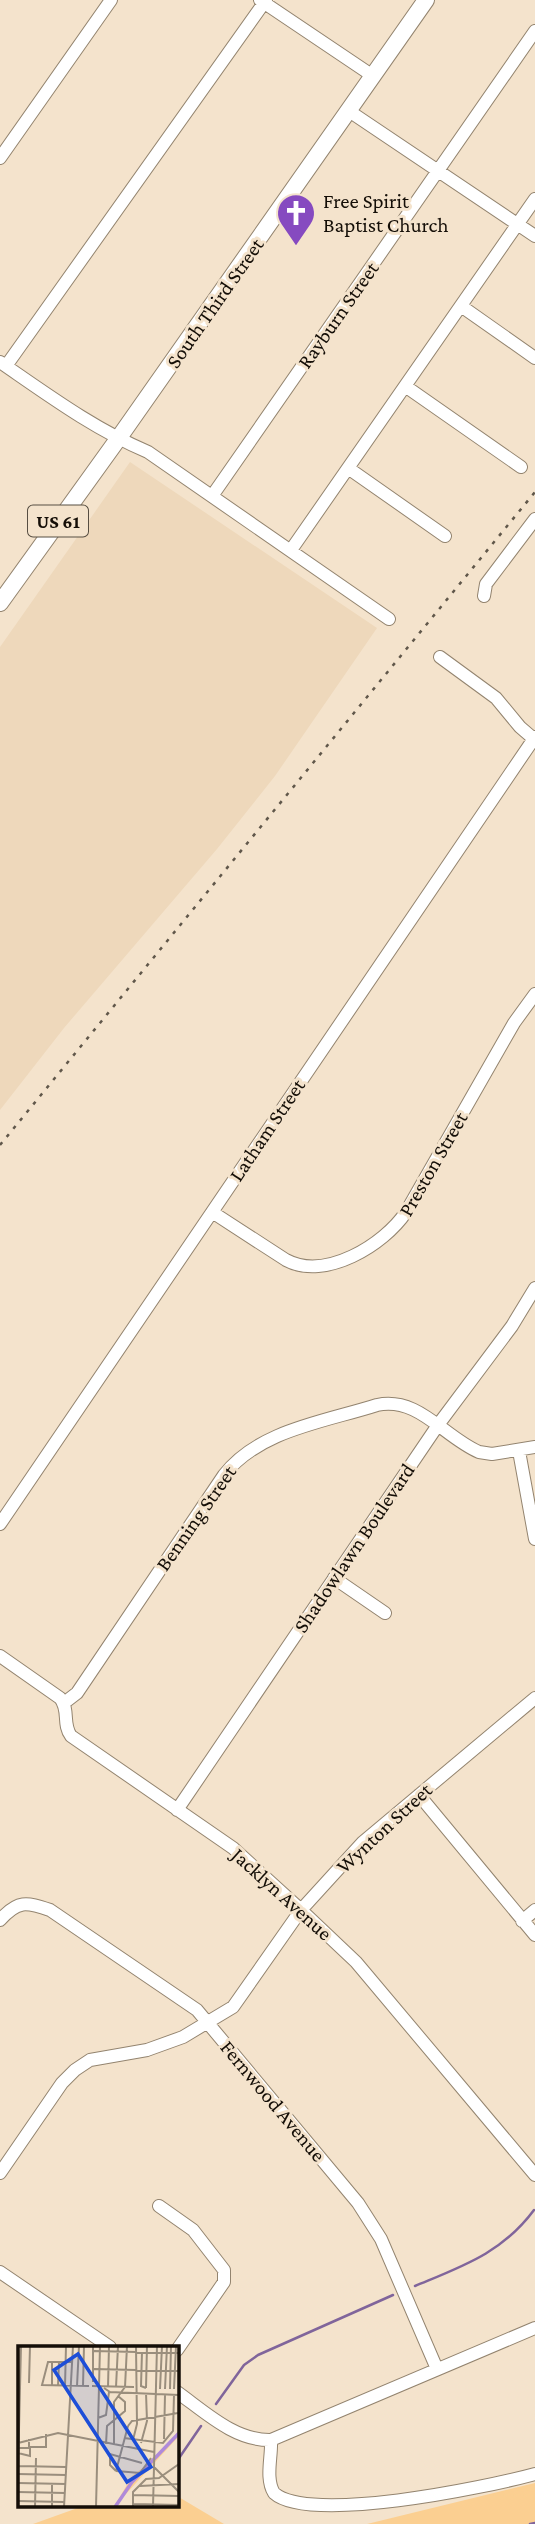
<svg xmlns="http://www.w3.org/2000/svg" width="535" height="2524" font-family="'Crimson Pro',serif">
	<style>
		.built { fill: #eed8bb }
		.green { fill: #fbcf91 }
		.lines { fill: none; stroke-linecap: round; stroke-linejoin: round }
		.stream { stroke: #80659b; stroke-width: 2.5 }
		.minor-casing { stroke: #93846f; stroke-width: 14 }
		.major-casing { stroke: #93846f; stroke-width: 18 }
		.minor { stroke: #fff; stroke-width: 12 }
		.major { stroke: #fff; stroke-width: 16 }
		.rail { stroke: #60574a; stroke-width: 2.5; stroke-dasharray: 3.5 7; stroke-linecap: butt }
		.labels { text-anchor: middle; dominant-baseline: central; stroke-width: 6; stroke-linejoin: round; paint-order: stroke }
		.shield { fill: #f4e3cc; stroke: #574e42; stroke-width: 2 }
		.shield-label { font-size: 19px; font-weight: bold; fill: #140e07 }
		.poi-label { font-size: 21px; fill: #140e07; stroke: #f4e3cc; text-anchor: start }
		.street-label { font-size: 21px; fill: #140e07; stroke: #f4e3cc }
		.inset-river { fill: none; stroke: #af8ada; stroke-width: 3.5 }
		.inset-road { fill: none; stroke: #9a8e7d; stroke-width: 2 }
		.view { fill: #1d4ed8; fill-opacity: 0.15; stroke: #1d4ed8; stroke-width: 3.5 }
		.inset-edge { fill: none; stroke: #140e07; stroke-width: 3.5 }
	</style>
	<rect width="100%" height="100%" fill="#f4e3cc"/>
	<path class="built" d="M130,462L377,628L275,776L217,849L64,1028L0,1110V647Z"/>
	<path class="green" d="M535,2483V2524H367Z
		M177,2496L224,2524H33L86,2505H177Z"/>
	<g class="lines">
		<path class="stream" d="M415,2286C463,2266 502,2253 534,2210
			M216,2404L244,2365L258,2355L393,2295
			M177,2461L201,2426
			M530,2524L535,2523"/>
		<defs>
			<path id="minor" d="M260,0L373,76
				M349,111L535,236
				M0,158L111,0
				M461,306L535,358
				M0,362C48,395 94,429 148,452L389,619
				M6,366L266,0
				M405,386L521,467
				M348,468L445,536
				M212,496L535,31
				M291,550L535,199
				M484,596L486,584L535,519
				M440,657L496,698L520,727L535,740
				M212,1212L286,1260C325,1281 384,1245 406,1212L514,1023L535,994
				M519,1451L535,1539
				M0,1524L535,737
				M334,1578L385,1613
				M0,1656L60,1698C70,1710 62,1724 71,1736L233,1848L301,1910L356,1962L535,2175
				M64,1703L77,1693L224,1475C259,1430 324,1422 377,1405C418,1396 444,1437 479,1452L492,1454L535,1447
				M419,1795L535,1935
				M177,1810L438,1425L512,1326L535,1288
				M0,1920C18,1900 26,1902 50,1910L197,2010L358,2203L381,2239L437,2369
				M522,1921L535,1910
				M0,2173L62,2083L75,2070L90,2060L147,2050L183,2037L233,2007L301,1910L363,1842L535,1698
				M159,2206L193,2230L224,2270V2282L177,2350
				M0,2272L110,2347
				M177,2392C205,2412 235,2441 271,2440L535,2328
				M271,2440C272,2457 265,2478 274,2493C308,2524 484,2488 535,2474"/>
			<path id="major" d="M0,603L118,439L426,0"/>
		</defs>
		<use href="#minor" class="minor-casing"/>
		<use href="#major" class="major-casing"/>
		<use href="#minor" class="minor"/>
		<use href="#major" class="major"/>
		<path class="rail" d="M0,1145L535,492"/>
	</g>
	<defs>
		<symbol id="church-pin" viewBox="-11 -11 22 30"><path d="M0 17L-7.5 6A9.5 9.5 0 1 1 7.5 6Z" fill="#864ac0" stroke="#f4e3cc"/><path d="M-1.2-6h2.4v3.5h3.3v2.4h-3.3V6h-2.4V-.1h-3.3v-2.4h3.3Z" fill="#fff"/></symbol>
	</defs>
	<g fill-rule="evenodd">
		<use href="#church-pin" x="274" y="191" width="44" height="60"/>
	</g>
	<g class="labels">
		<rect class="shield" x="28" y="505.5" width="60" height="31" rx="5"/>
		<g class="shield-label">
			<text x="58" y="521">US 61</text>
		</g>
		<g class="poi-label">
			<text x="323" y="201">Free Spirit<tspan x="323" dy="24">Baptist Church</tspan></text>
		</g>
		<g class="street-label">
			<text transform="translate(215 303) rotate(-55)">South Third Street</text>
			<text transform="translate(338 315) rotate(-55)">Rayburn Street</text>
			<text transform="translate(267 1130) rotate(-56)">Latham Street</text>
			<text transform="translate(433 1164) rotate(-60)">Preston Street</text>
			<text transform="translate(196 1518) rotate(-55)">Benning Street</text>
			<text transform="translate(354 1548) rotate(-56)">Shadowlawn Boulevard</text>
			<text transform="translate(384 1828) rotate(-43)">Wynton Street</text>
			<text transform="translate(282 1894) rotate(42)">Jacklyn Avenue</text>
			<text transform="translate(273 2101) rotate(50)">Fernwood Avenue</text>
		</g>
	</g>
	<g transform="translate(18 2346)">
		<rect width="161" height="161" fill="#f4e3cc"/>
		<path d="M161,84V90L96,161L114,130L143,108Z" fill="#fbcf91"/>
		<path class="inset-river" d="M97,161L114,136L161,87"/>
		<path class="inset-road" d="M76,5L161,7M124,6L123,40L128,42M55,16H30L24,39L71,40M76,23L161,25M75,36V0M11,37L12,0M34,39V16M40,40L41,16M47,40L48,0M59,40L61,0M65,40L66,0M74,40L116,41M90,41L91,0M98,41L100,0M86,42L92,46L161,49M128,42L129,0M142,43L144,0M147,43L149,0M152,43L153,0M156,43L158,0M80,72L88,69L91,46M110,80L114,75L160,67M106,92L145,97L155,85L156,49M11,93V101H28V88M146,93L147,49M115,94L119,78L118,0M0,97L40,87L136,106M123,97L129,75L128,47M88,98L89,80L107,65V56L100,50M96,99V56L107,41L109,0M0,107L12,110V102H1M0,120L48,121M136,121L161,146M0,125L3,0M98,125L92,119V108L124,117M98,125L122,127L133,112M98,125L110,80M0,128L48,129M0,137L48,138M122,140L161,138M0,146L47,147M115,149L161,150M0,155L46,156M115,158L161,159M17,161L18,112M34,161V138M46,161L55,0M78,161L82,0M115,161V146L128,133L141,132L161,118M135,161L139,0"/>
		<path class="view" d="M60,8L133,121L109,136L36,24Z"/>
		<rect width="161" height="161" class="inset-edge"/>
	</g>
</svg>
